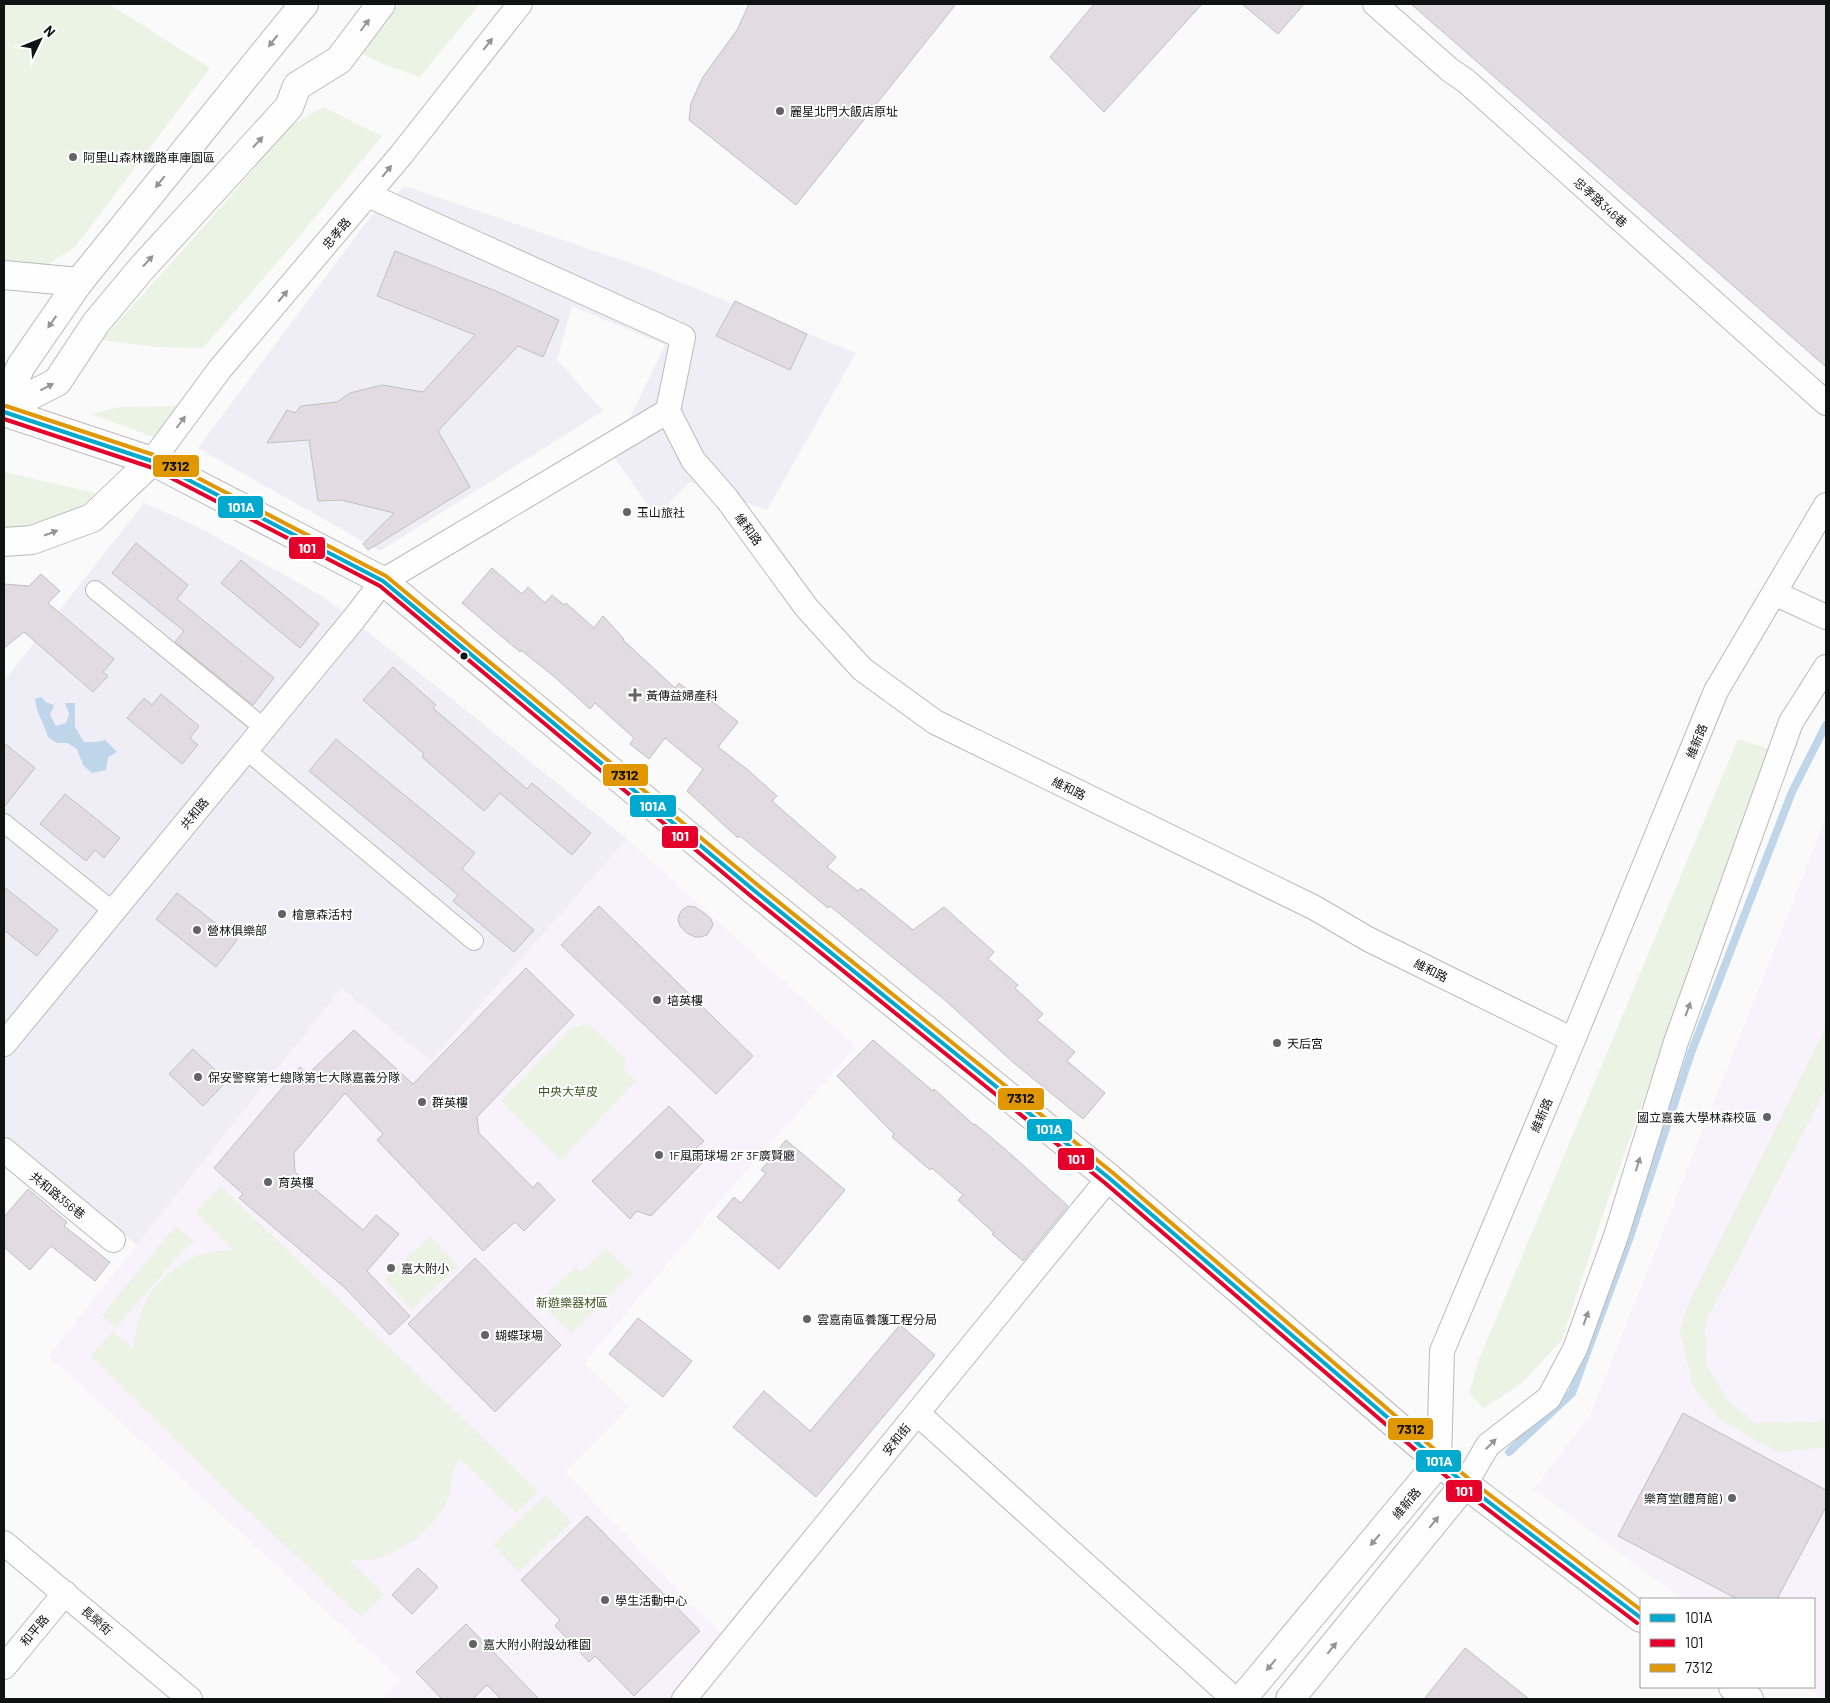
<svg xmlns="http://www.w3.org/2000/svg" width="1830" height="1703" font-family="Barlow,'Noto Sans TC',sans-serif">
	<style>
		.commercial { fill: #efeef7 }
		.education { fill: #f7f2fc }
		.green { fill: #ebf3e5 }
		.water { fill: #bfd5ea }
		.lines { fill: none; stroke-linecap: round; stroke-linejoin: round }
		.stream { stroke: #bfd5ea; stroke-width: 8 }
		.building { fill: #e2dce2; stroke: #bfbfc0 }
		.pedestrian-casing { stroke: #bababa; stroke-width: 20 }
		.minor-casing { stroke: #bababa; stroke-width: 26 }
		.tertiary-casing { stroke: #bababa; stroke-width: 30 }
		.secondary-casing { stroke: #bababa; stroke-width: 30 }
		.pedestrian { stroke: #fefefe; stroke-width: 18 }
		.minor { stroke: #fefefe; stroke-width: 24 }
		.tertiary { stroke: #fefefe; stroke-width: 28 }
		.secondary { stroke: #fefefe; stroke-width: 28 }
		.bus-1-casing { stroke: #fff; stroke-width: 8 }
		.bus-2-casing { stroke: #fff; stroke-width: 8 }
		.bus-3-casing { stroke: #fff; stroke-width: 8 }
		.bus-1 { stroke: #00a9ce; stroke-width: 4 }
		.bus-2 { stroke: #e4002b; stroke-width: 4 }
		.bus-3 { stroke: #e09702; stroke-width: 4 }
		.oneway { fill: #939494 }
		.poi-dot { fill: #636364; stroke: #fff; stroke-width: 2 }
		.bus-dot { fill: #111212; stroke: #fff; stroke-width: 2 }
		.labels { text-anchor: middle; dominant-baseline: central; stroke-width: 4; stroke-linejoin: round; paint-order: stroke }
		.poi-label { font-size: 12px; fill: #111212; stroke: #fff; text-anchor: start }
		.street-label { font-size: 12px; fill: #111212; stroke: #fff }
		.park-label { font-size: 12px; fill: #3a5521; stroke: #fff }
		.line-badge { stroke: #fff; stroke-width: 2 }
		.badge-label { font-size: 14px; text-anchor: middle; font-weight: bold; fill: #fff }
		.pale-badge-label { font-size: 14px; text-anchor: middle; font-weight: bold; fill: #111 }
	</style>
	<rect width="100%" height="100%" fill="#fafafb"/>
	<path class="commercial" d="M405,186L645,268L856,353L767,510L690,482L656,516L612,455L665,345L572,306L557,360L603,411L380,551L198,448L371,216Z
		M144,503L196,526L324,597L627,839L431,1061L341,989L137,1245L4,1135V681Z"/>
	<path class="education" d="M1826,818V1699L1805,1687H1814V1599H1682L1534,1489L1590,1416Z
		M627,839L856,1047L742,1175L584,1363L629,1407L565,1472L725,1639L673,1699H382L401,1680L49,1356L341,988L431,1061Z"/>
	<path class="green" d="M4,4H109L210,68L75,247L37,271L4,268Z
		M399,4H474L478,6L420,77L385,65L356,51Z
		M323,107L382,136L288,250L203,348L156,347L102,340L215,214L290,126Z
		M180,406L159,439L91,414L119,407Z
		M4,472L96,493L71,519L18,530L4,529Z
		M1738,739L1779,752L1684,986L1601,1220L1562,1340L1522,1383L1484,1408L1469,1393L1480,1357Z
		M589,1024L628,1061L622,1067L636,1081L561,1160L501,1101L571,1028Z
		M1826,1027V1088L1705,1323L1706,1365L1729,1402L1755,1423L1817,1422L1826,1417V1447L1779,1452L1753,1439L1720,1420L1693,1387L1680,1331L1687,1307Z
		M221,1186L538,1491L516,1513L460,1459C451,1470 452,1485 448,1498C439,1526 397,1557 368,1560C362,1561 355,1560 349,1560L384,1594L361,1617L230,1494L91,1356L113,1331L133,1349C136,1330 140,1309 150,1293C153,1288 159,1283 163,1279C185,1257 203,1251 233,1250L195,1212Z
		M176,1226L194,1241L179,1255L116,1328L102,1315Z
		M430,1236L458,1266L412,1310L384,1279Z
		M606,1248L632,1273L571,1334L539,1302L575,1266L581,1273Z
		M545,1495L571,1522L519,1572L493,1545Z"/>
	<path class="water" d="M41,697L46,702L54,705L50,715L56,726L66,723L69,714L65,703H75V727L84,742H96L105,740L117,752L108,757L106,770L92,773L83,765L77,749L68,743H57L48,737C44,722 37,716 35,699Z"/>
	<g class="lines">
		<path class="stream" d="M1509,1452L1572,1393L1630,1237L1691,1053L1792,792L1826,725"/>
	</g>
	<path class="building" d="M749,4H956L796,205L689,120L691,103L703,77L737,30Z
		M1094,4H1202L1104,112L1050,57Z
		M1242,4H1304L1278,34Z
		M1411,4H1826V367Z
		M395,251L496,291L559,320L543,357L518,346L438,431L470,487L368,550L363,544L394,513L341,500L318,501L309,440L267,443L287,410L295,413L301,406L337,402L350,393L382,385L423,392L475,335L377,296Z
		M735,301L807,334L790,370L716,336Z
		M136,543L188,585L177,599L274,678L253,705L175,642L184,631L112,573Z
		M241,560L319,624L300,648L221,583Z
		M492,568L522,594L528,587L545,603L552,595L564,605L566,603L594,628L603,616L624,639L623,640L675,688L679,683L699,699L703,694L738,722L718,747L748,770L777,796L772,801L836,857L827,867L858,891L861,888L913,930L944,907L994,952L988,959L1018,985L1015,988L1043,1014L1037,1020L1075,1052L1067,1061L1105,1093L1083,1119L1015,1064L946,1001L830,906L828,908L740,836L738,838L687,791L703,769L665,738L649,759L630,744L634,738L595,703L590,709L557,679L521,650L520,652L462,603Z
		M41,574L60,591L48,603L114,659L103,672L108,676L93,692L24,632L4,648V584L29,586Z
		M393,667L436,705L433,708L527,789L532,783L591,833L572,855L500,793L484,811L422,757L424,754L363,700Z
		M161,694L199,726L190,738L198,745L182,764L127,718L144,698L152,705Z
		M336,739L475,853L462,869L534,930L514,952L453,901L458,895L309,771Z
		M4,743L35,768L4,807Z
		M65,794L120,838L104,858L95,850L86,861L40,824Z
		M4,887L58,930L37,956L4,930Z
		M177,893L237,940L216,967L156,919Z
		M599,906L753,1056L716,1094L561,945Z
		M688,906L695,907L703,912L711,919L713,925L707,935L701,937H695L687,933L680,926L678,920L679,915L682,910Z
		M526,968L574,1015L477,1117L479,1133L533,1188L538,1182L555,1200L524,1231L515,1222L483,1251L377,1140L383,1134L345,1093L294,1153L295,1172L363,1230L376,1215L399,1234L367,1271L410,1316L390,1335L345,1288L239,1198L243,1194L214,1168L300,1067L308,1074L354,1030L413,1084Z
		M873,1040L933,1091L934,1089L974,1125L975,1124L1005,1149L1068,1206L1023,1261L992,1234L994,1233L958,1200L963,1195L932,1168L930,1170L892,1137L894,1134L837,1076Z
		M193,1049L227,1081L203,1106L169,1074Z
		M669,1106L704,1141L696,1148L703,1162L651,1216L637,1211L630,1219L592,1181Z
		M786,1140L845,1190L779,1269L717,1217L734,1197L741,1203L766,1173L761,1170Z
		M28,1189L67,1222L64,1226L110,1262L95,1281L51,1246L30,1270L4,1247V1217Z
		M475,1258L561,1345L495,1412L408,1324Z
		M638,1318L692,1361L663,1397L609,1354Z
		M900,1325L935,1355L816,1497L733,1427L764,1391L810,1431Z
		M1683,1413L1826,1490V1507L1777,1599H1737L1618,1536Z
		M587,1516L700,1631L634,1696L595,1656L589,1662L555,1626L560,1620L521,1580Z
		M418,1568L438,1587L412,1614L392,1595Z
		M466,1624L539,1699H501L487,1685L473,1699H442L416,1672Z
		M1465,1648L1529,1699H1424Z"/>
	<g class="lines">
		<defs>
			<path id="pedestrian" d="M95,590L264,728
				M246,750L474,941
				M4,823L113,911"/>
			<path id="minor" d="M1375,4L1450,70L1466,81L1826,403
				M668,411L693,460L727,499L806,607L862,669L935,722L1315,908L1368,939L1573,1040
				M152,461L220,369L401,155L520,4
				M1774,593L1826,617
				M4,1044L353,620L383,581L668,411L683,337L368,195
				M4,1150L113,1240
				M917,1413L1234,1699
				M1439,1462L1442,1351L1573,1040L1716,691L1826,505
				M1465,1484L1488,1445L1549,1398L1575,1349L1616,1236L1676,1042L1791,722L1826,667
				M4,1543L190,1699
				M4,1667L65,1593
				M684,1699L1109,1178"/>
			<path id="tertiary" d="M4,404L21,366L79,282L304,4
				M4,409L57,382L96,323L141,269L289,107L297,86L339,60L381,4
				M1242,1699L1439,1462
				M1290,1699L1465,1484"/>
			<path id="secondary" d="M4,275L79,282
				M4,412L152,461L383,581L756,892L1109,1178L1465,1484L1641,1618
				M4,542L32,540L92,518L152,461
				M1733,1687L1749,1699"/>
		</defs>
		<use href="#pedestrian" class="pedestrian-casing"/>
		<use href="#minor" class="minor-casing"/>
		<use href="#tertiary" class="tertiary-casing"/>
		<use href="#secondary" class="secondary-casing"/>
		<use href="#pedestrian" class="pedestrian"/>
		<use href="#minor" class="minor"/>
		<use href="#tertiary" class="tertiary"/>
		<use href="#secondary" class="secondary"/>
		<defs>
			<path id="bus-1" d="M4,412L152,461L383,581L756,892L1109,1178L1465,1484L1641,1618"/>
			<path id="bus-2" d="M4,419L150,467L380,586L752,897L1105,1183L1461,1489L1637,1623"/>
			<path id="bus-3" d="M6,406L154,455L386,576L760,887L1113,1173L1469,1479L1641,1610"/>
		</defs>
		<use href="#bus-1" class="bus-1-casing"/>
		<use href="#bus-2" class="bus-2-casing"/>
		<use href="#bus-3" class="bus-3-casing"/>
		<use href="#bus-1" class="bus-1"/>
		<use href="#bus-2" class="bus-2"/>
		<use href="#bus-3" class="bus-3"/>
	</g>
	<defs><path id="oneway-solid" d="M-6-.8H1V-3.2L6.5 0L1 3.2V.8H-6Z" transform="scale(1.25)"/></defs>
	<g class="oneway">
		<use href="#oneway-solid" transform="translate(365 25) rotate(-53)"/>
		<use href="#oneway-solid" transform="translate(273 41) rotate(128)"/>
		<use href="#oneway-solid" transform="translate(488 44) rotate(-52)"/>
		<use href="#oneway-solid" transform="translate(258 142) rotate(-47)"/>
		<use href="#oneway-solid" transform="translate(387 171) rotate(-51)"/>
		<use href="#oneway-solid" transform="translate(160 182) rotate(129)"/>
		<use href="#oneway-solid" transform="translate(148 261) rotate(-47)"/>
		<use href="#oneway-solid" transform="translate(283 296) rotate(-50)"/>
		<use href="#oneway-solid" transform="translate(52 322) rotate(125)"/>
		<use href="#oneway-solid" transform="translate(47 387) rotate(-27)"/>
		<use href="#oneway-solid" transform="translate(181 422) rotate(-53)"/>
		<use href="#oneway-solid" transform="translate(51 533) rotate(-21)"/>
		<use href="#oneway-solid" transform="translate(1688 1009) rotate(-70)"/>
		<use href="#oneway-solid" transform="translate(1638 1164) rotate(-73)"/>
		<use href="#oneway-solid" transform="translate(1586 1318) rotate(-70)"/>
		<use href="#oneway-solid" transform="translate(1491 1444) rotate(-45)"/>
		<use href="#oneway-solid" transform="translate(1434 1522) rotate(-51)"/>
		<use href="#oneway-solid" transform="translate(1375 1540) rotate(130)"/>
		<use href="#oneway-solid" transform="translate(1332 1648) rotate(-51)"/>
		<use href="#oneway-solid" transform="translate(1271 1665) rotate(130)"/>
	</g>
	<g class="poi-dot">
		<circle cx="780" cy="111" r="5"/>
		<circle cx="73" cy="157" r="5"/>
		<circle cx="627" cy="512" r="5"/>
		<path d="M632.5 687.5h5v5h5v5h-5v5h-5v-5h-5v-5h5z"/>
		<circle cx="282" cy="914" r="5"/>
		<circle cx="197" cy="930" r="5"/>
		<circle cx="657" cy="1000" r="5"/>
		<circle cx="1277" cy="1043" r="5"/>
		<circle cx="198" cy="1077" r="5"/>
		<circle cx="422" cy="1102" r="5"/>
		<circle cx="1767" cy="1117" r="5"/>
		<circle cx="659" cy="1155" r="5"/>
		<circle cx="268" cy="1182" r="5"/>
		<circle cx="391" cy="1268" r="5"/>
		<circle cx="807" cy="1319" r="5"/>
		<circle cx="485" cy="1335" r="5"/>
		<circle cx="1732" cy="1498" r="5"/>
		<circle cx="605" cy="1600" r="5"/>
		<circle cx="473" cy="1644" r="5"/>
	</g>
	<circle class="bus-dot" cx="464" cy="656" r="4.5"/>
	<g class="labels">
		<g class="poi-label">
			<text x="790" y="111">麗星北門大飯店原址</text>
			<text x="83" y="157">阿里山森林鐵路車庫園區</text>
			<text x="637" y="512">玉山旅社</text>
			<text x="646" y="695">黃傳益婦產科</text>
			<text x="292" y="914">檜意森活村</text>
			<text x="207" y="930">營林俱樂部</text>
			<text x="667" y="1000">培英樓</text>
			<text x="1287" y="1043">天后宮</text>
			<text x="208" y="1077">保安警察第七總隊第七大隊嘉義分隊</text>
			<text x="432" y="1102">群英樓</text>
			<text x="1757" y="1117" text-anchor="end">國立嘉義大學林森校區</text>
			<text x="669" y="1155">1F風雨球場 2F 3F廣賢廳</text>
			<text x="278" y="1182">育英樓</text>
			<text x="401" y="1268">嘉大附小</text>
			<text x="817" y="1319">雲嘉南區養護工程分局</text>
			<text x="495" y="1335">蝴蝶球場</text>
			<text x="1722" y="1498" text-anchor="end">樂育堂(體育館)</text>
			<text x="615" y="1600">學生活動中心</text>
			<text x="483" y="1644">嘉大附小附設幼稚園</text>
		</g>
		<g class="street-label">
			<text transform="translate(1601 202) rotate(42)">忠孝路346巷</text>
			<text transform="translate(336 233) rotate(-50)">忠孝路</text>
			<text transform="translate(749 529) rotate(54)">維和路</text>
			<text transform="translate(1696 741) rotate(-68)">維新路</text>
			<text transform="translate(1069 788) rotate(26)">維和路</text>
			<text transform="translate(194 813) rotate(-51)">共和路</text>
			<text transform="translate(1431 970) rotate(26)">維和路</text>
			<text transform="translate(1541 1115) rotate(-67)">維新路</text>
			<text transform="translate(58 1195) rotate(39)">共和路356巷</text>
			<text transform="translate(896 1439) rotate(-51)">安和街</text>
			<text transform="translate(1406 1503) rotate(-50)">維新路</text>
			<text transform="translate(97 1620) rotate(41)">長榮街</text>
			<text transform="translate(34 1630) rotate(-50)">和平路</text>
		</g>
		<g class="park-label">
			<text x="568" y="1091">中央大草皮</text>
			<text x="572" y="1302">新遊樂器材區</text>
		</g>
	</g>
	<g class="line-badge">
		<rect x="152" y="454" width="48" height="24" rx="5" fill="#e09702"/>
		<rect x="217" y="495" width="47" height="24" rx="5" fill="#00a9ce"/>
		<rect x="288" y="536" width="38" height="24" rx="5" fill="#e4002b"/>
		<rect x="602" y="763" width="47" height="24" rx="5" fill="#e09702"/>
		<rect x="629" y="794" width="48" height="24" rx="5" fill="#00a9ce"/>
		<rect x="661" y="825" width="38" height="24" rx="5" fill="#e4002b"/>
		<rect x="997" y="1087" width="48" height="24" rx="5" fill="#e09702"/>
		<rect x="1026" y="1118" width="47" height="24" rx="5" fill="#00a9ce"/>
		<rect x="1057" y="1147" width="38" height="24" rx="5" fill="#e4002b"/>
		<rect x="1387" y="1417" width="47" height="24" rx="5" fill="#e09702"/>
		<rect x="1415" y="1449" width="47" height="24" rx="5" fill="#00a9ce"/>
		<rect x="1445" y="1479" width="38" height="24" rx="5" fill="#e4002b"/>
	</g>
	<g class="badge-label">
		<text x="241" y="512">101A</text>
		<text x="307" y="553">101</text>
		<text x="653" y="811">101A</text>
		<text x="680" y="841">101</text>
		<text x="1049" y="1134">101A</text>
		<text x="1076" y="1164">101</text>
		<text x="1439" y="1466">101A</text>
		<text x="1464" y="1496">101</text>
	</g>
	<g class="pale-badge-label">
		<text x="176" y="471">7312</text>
		<text x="625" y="780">7312</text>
		<text x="1021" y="1103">7312</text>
		<text x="1411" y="1434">7312</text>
	</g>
	<rect width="1830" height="1703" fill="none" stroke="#111212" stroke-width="10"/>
	<rect x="1640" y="1598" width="175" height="90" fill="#ffffff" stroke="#a0a0a0"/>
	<rect x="1650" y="1614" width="25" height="8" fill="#00a9ce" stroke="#a0a0a0"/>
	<text x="1685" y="1623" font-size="15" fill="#111212">101A</text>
	<rect x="1650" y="1639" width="25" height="8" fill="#e4002b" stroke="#a0a0a0"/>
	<text x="1685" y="1648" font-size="15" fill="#111212">101</text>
	<rect x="1650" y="1664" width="25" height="8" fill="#e09702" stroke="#a0a0a0"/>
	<text x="1685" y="1673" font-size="15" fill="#111212">7312</text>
	<g transform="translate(40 40) rotate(47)" stroke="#ffffff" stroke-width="4" paint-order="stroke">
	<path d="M0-4L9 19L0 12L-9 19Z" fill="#111212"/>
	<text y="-8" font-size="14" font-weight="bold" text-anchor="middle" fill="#111212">N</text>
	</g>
</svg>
